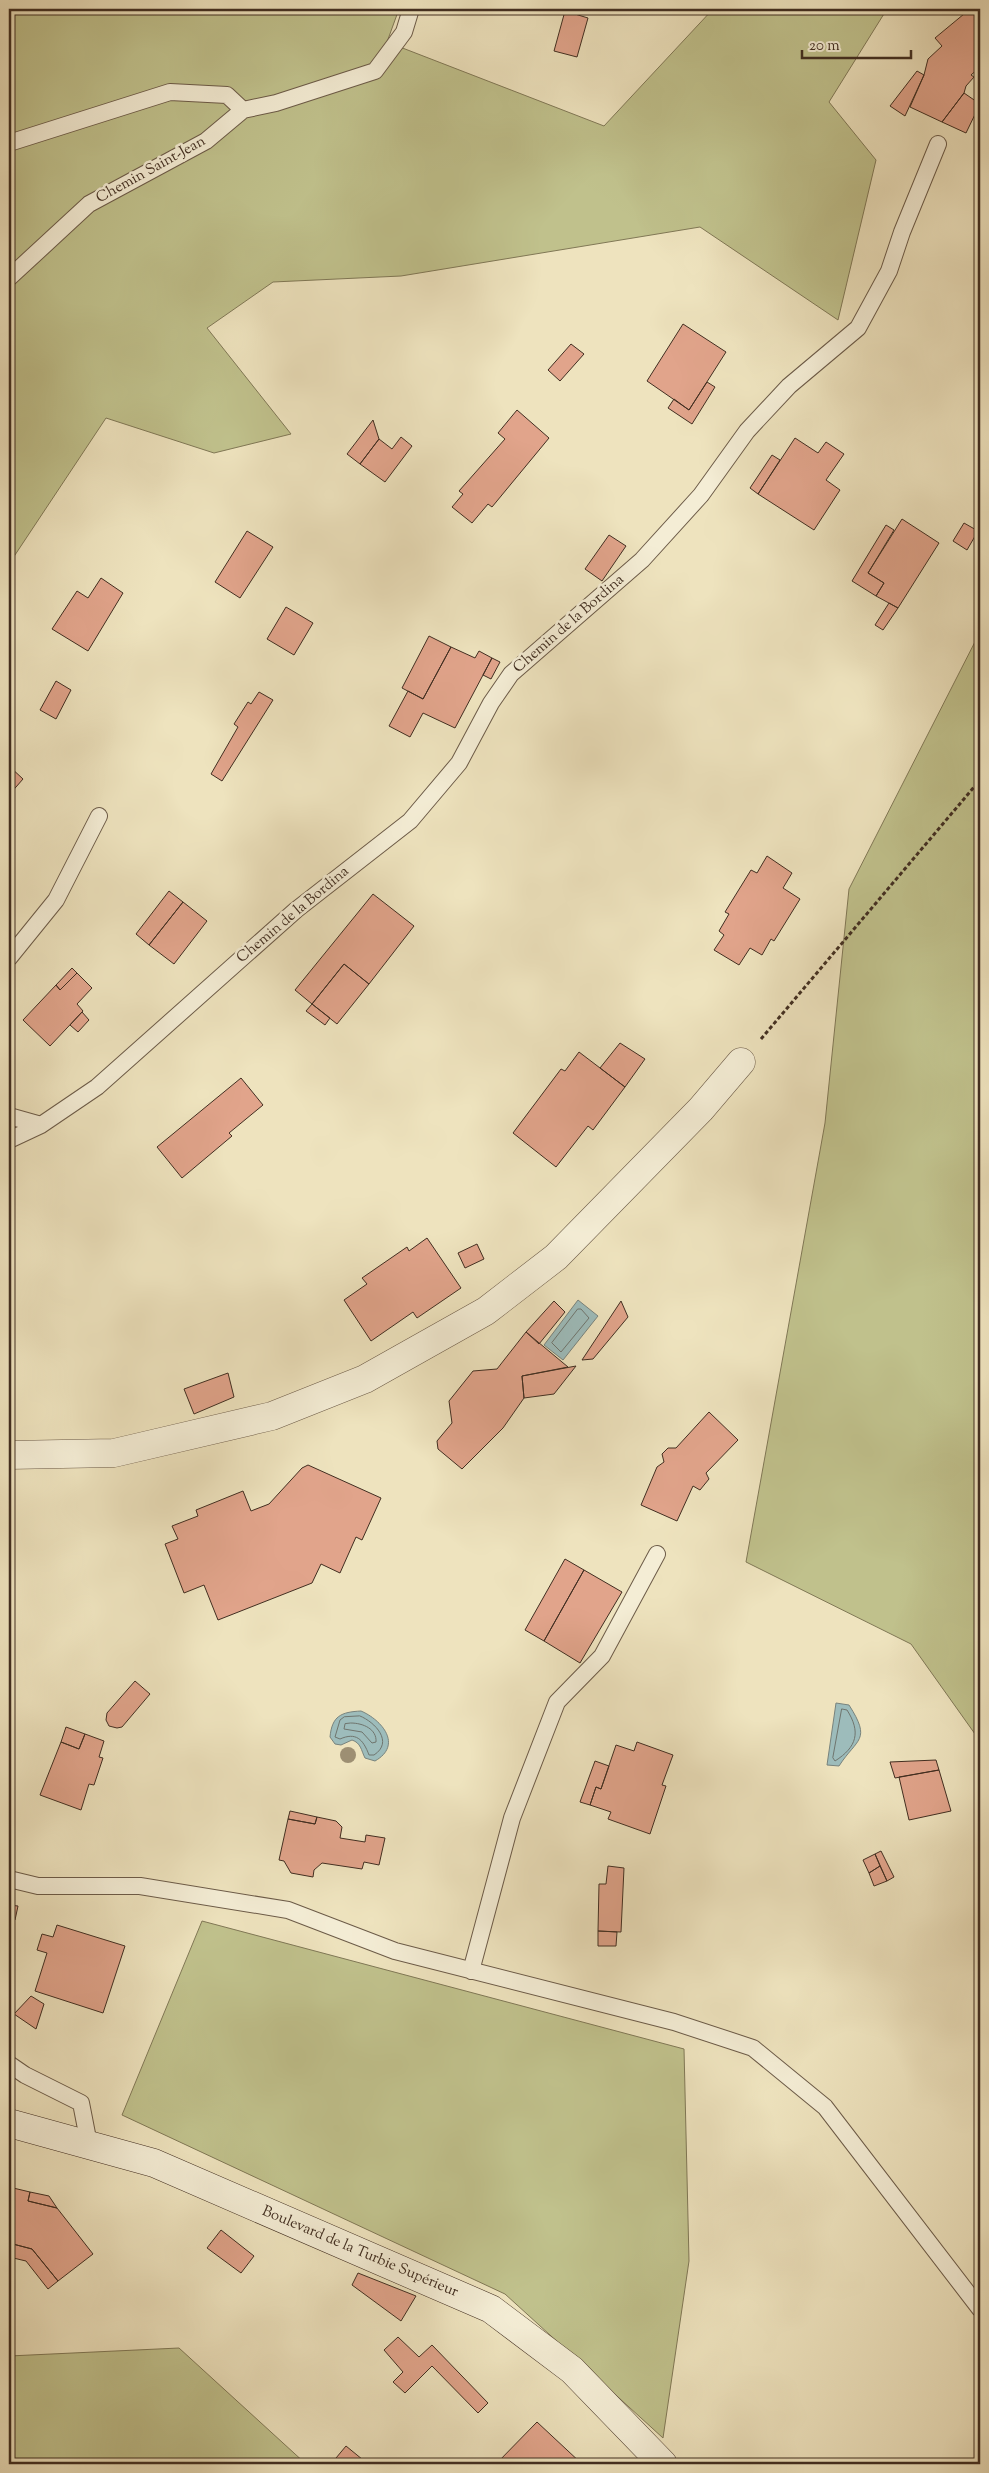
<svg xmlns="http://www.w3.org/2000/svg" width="989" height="2473" font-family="'Sorts Mill Goudy',serif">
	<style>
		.green { fill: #c0c18c; stroke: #807856 }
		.water { fill: #9dbcbb; stroke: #78837d }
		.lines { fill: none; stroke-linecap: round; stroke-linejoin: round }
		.shore { stroke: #6f756e; stroke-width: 1 }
		.building { fill: #e1a48b; stroke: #412e21 }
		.lane-casing { stroke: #6c5b48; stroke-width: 18 }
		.street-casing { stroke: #6c5b48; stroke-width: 29 }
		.secondary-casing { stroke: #412e21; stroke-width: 29 }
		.path { stroke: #412e21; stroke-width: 3; stroke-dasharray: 4 2.5; stroke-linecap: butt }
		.lane { stroke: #f4edd5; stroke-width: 16 }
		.street { stroke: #f4edd5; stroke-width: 28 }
		.secondary { stroke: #f4edd5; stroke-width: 28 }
		.tree { fill: #9d8f73 }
		.labels { text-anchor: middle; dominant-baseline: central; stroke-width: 5; stroke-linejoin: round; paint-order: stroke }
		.street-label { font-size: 15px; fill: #412e21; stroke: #f4edd5 }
	</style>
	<rect width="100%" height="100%" fill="#eee3be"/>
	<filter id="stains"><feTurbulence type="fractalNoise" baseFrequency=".004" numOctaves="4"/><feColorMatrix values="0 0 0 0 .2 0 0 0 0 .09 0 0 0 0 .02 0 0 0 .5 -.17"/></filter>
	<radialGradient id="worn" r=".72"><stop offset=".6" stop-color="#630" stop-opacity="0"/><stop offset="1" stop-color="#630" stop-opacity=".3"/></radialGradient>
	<path class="green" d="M9,9H399L387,42L604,126L713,9H887L829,102L876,160L838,320L700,227L401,276L273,282L207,328L291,434L214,453L106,418L9,564Z
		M980,632V1741L911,1644L746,1562L825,1123L849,889Z
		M202,1921L684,2049L689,2261L663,2438L505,2294L122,2115Z
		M179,2348L306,2464H9V2356Z"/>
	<path class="water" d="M578,1300L598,1316L563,1360L544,1345Z
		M836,1703L849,1705C872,1741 857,1738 839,1766L827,1765Z
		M361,1711C382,1720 403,1745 375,1761L365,1758C361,1750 361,1743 352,1740L341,1745L335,1744L330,1737C332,1716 341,1712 361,1711Z"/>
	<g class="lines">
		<path class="shore" d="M578,1309H581L589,1318L561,1352L552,1343Z
			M842,1709L847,1710C861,1732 857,1747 835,1761L833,1758Z
			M360,1716C375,1722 394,1742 374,1755H369C363,1739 356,1732 340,1739L335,1737L340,1720L344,1717Z
			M351,1723C363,1723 377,1729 376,1742L372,1743L362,1732L344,1729L345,1724Z"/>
	</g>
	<path class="building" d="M970,9H978L980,12V67L971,75L974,77L966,86L964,93L942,122L910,107L924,75L928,59L942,46L935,38Z
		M565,11L588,18L577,57L554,51Z
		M917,71L924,75L905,116L890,106Z
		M964,93L980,104L966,133L942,122Z
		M683,324L726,352L689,410L647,381Z
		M571,344L584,354L560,381L548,370Z
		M707,382L715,387L692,424L668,408L674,399L689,410Z
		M517,410L549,438L492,507L488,504L472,523L452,507L463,494L459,491L505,439L498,433Z
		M373,420L379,439L360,464L347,454Z
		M401,437L412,446L385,482L360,464L379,439L392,449Z
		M795,438L818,453L826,442L844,454L826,480L840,490L814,530L758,494Z
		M772,455L780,460L758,494L750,488Z
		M902,519L939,543L898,608L876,596L884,583L868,573Z
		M964,523L978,531L967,550L953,541Z
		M886,525L894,530L868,573L884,583L876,596L852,581Z
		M247,531L273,547L240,598L215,582Z
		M609,535L626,546L602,581L585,569Z
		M101,578L123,593L88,651L52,629L77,591L88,598Z
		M889,603L898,608L883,630L875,625Z
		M286,607L313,623L294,655L267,639Z
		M429,636L451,647L423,699L402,688Z
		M451,647L475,658L479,651L492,658L455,728L423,713L410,737L389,726L408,691L423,699Z
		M492,658L500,662L491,679L483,675Z
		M56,681L71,690L56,719L40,710Z
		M259,692L273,700L222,781L211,774L238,727L234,724L248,702L251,704Z
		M9,766L23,779L9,795Z
		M767,856L792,873L783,888L800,899L774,941L771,939L762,955L750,948L739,965L714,950L724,935L719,931L729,914L725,912L751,870L757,873Z
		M169,891L183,902L149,945L136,934Z
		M373,894L414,926L369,984L344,964L312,1004L295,990Z
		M183,902L207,921L174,964L149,945Z
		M344,964L369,984L337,1024L312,1004Z
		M72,968L77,973L60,990L56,985Z
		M77,973L92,988L77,1004L83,1011L50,1046L23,1020L56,985L60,990Z
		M312,1004L330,1018L325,1025L306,1011Z
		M82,1012L89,1020L78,1032L70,1025Z
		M620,1043L645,1059L625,1087L600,1068Z
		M579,1052L625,1087L593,1130L588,1126L556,1167L513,1133L561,1069L565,1071Z
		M241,1078L263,1105L229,1133L232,1136L182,1178L157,1147Z
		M427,1238L461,1288L417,1318L413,1312L371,1341L344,1300L367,1284L362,1278L407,1247L409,1251Z
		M477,1244L484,1259L465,1268L458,1253Z
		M554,1301L565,1312L539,1344L526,1332Z
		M621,1301L628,1317L593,1359L582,1360Z
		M526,1332L568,1367L522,1376L524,1398L503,1428L462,1469L438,1449L437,1441L452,1423L449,1401L473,1371L497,1369Z
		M576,1366L554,1394L524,1398L522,1376Z
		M228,1373L234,1397L194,1414L184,1389Z
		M709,1412L738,1440L706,1473L709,1479L700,1490L693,1486L677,1521L641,1505L657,1467L664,1462L662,1454L668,1448H676Z
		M308,1465L381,1498L362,1540L356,1537L340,1573L321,1564L312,1583L218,1620L204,1585L184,1593L165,1544L178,1539L172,1526L198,1516L196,1510L243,1491L251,1511L269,1504L302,1468Z
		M565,1559L584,1570L544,1641L525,1630Z
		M584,1570L622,1592L580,1663L544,1641Z
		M135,1681L150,1694L122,1727L117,1728L109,1726L106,1720L107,1713Z
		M66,1727L85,1734L79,1749L61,1742Z
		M85,1734L104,1741L99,1757L103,1758L94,1785L89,1784L81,1810L40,1795L61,1742L79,1749Z
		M637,1742L673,1755L662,1785L666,1786L650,1834L608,1819L611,1812L590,1805L596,1787L601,1789L616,1745L634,1751Z
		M936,1760L939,1770L895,1778L890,1762Z
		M595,1761L609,1766L601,1789L596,1787L590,1805L580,1802Z
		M939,1770L951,1811L909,1820L899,1777Z
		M290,1811L317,1817L315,1824L288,1819Z
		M317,1817L336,1821L342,1827L340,1838L365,1842L366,1835L385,1838L379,1865L364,1862L362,1869L322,1863L314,1870L313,1877L291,1873L284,1861L279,1860L288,1819L315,1824Z
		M881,1851L894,1877L887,1881L875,1854Z
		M875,1854L880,1866L869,1873L863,1860Z
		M608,1866L624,1868L621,1932L598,1931L599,1884H606Z
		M880,1866L887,1881L874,1886L869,1873Z
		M9,1905L18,1906L15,1920L9,1919Z
		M57,1925L125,1946L103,2013L35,1991L47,1953L37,1950L42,1934L53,1937Z
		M598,1931L617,1932L616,1946H598Z
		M31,1996L44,2004L36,2029L14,2014Z
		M9,2187L30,2192L28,2201L57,2208L93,2254L58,2281L32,2249L9,2243Z
		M30,2192L49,2196L57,2208L28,2201Z
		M221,2230L254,2256L241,2273L207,2248Z
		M9,2243L32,2249L58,2281L48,2289L26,2261L9,2257Z
		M358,2273L416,2296L401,2321L352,2285Z
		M398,2337L419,2357L432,2345L488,2403L478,2413L432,2366L405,2393L393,2382L403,2372L384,2350Z
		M537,2422L582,2464H496Z
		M346,2446L368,2464H331Z"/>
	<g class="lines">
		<defs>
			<path id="lane" d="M9,143L170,92L227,95L243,110
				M9,278L89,204L206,141L243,110L276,103L375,71L404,32L411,9
				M9,958L56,900L99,816
				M9,1116L41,1125
				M9,1140L41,1125L97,1087L296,910L410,821L459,763L491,703L511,674L642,560L701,495L747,431L789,386L858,328L889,271L902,232L938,144
				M9,1879L38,1886H140L288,1910L395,1951L674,2022L753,2048L825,2107L980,2309
				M471,1971L512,1818L557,1702L602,1656L657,1554
				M9,2064L25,2075L81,2103L89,2144"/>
			<path id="street" d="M9,1455L114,1453L272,1416L365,1379L486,1311L556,1257L701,1109L741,1062"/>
			<path id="secondary" d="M9,2123L154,2163L491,2309L572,2370L663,2464"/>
		</defs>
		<use href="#lane" class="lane-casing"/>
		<use href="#street" class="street-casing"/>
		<use href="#secondary" class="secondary-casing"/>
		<path class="path" d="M761,1039L980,780"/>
		<use href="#lane" class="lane"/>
		<use href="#street" class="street"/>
		<use href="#secondary" class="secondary"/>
	</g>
	<circle class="tree" cx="348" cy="1755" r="8"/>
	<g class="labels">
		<g class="street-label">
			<text transform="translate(151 170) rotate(-29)">Chemin Saint-Jean</text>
			<text transform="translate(569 624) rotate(-41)">Chemin de la Bordina</text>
			<text transform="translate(293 915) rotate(-40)">Chemin de la Bordina</text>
			<text transform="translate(360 2252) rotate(23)">Boulevard de la Turbie Supérieur</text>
		</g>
	</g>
	<rect width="989" height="2473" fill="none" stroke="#eee3be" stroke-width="30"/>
	<rect x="10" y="10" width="969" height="2453" fill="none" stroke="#412e21" stroke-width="2.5"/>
	<rect x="15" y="15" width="959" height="2443" fill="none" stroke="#412e21"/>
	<path d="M802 50v8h109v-8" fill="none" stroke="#412e21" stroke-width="2.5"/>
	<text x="809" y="50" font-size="15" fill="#412e21" stroke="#f4edd5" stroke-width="4" paint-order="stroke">20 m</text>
	<rect width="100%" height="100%" filter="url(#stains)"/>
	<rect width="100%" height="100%" fill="url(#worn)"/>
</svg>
